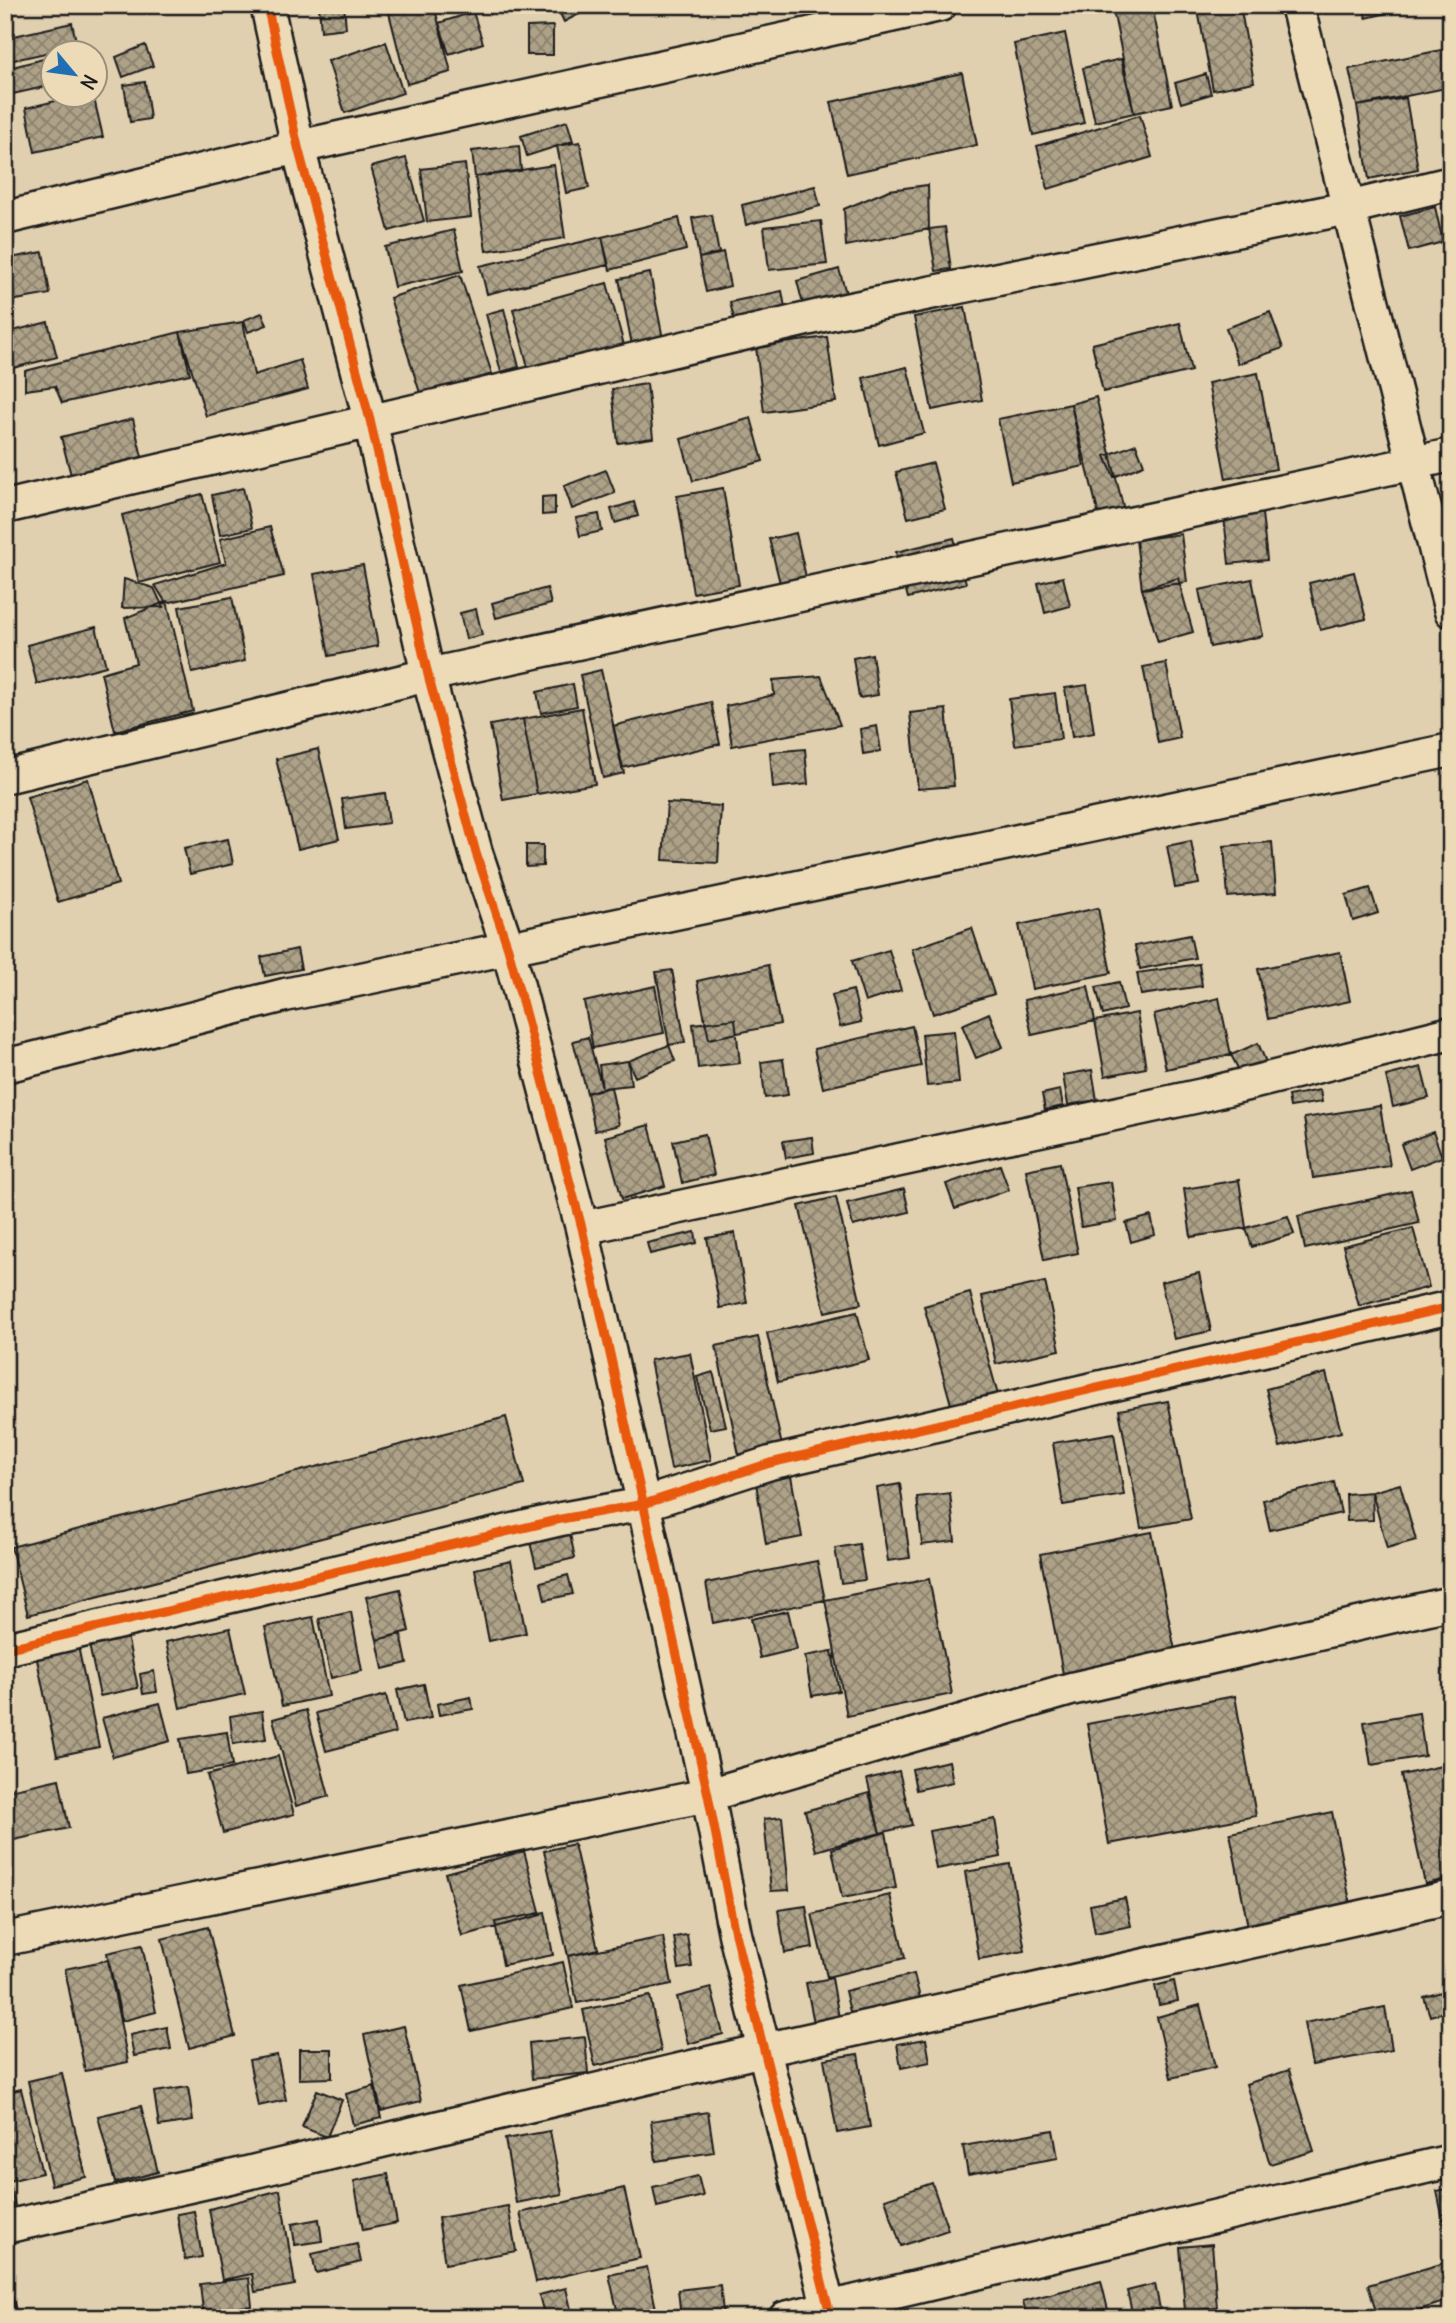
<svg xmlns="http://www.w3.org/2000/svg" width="1456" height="2323" font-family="Delius,sans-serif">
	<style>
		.building { fill: url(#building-cross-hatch); stroke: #1c1c1c; stroke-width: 2 }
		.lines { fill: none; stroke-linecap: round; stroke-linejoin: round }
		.street-casing { stroke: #1c1c1c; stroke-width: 37 }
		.street { stroke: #eddbb8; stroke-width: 32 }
		.cycleway-casing { stroke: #eddbb8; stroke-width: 13 }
		.cycleway { stroke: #e8590c; stroke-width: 9 }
	</style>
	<defs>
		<pattern id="building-cross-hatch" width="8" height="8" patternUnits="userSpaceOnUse" patternTransform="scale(1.75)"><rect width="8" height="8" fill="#ada188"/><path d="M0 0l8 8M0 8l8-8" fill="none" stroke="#8c826e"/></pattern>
	</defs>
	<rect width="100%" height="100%" fill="#e0d0af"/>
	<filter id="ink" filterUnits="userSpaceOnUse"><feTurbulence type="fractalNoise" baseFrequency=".0143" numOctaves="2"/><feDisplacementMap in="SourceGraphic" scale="14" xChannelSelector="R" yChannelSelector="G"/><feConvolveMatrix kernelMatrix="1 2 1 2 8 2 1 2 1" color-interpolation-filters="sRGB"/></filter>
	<g filter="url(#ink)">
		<path class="building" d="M319,5H344L346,28L321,31Z
			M387,5H434L451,72L407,84Z
			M556,5H592L593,7L564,22Z
			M1112,5H1152L1172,105L1134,113Z
			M1153,5H1183L1156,14Z
			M1197,5H1240L1254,82L1213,90Z
			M1363,5H1413V7L1366,18Z
			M473,12L483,43L449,54L439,23Z
			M72,23L77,46L5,62V38Z
			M553,26V55H527V27Z
			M1065,33L1084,123L1033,135L1014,44Z
			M386,42L403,93L345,113L328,61Z
			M145,45L153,66L123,77L116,57Z
			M1451,48V87L1357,106L1349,69Z
			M43,59L49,86L8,95L5,69Z
			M1121,59L1134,113L1095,122L1083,68Z
			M962,73L977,145L847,174L831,102Z
			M1206,74L1211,94L1181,103L1175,83Z
			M145,82L150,119L130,122L124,85Z
			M85,94H93L103,137L35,152L26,108Z
			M1406,98L1418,169L1369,179L1357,106Z
			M1140,115L1152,157L1048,189L1037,146Z
			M567,121L573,141L527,156L521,136Z
			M580,142L589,188L566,193L557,146Z
			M519,146L521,171L475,177L472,151Z
			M406,158L424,221L389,231L371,167Z
			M465,164L471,217L427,222L421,169Z
			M554,165L565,238L486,251L475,177Z
			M928,185L929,229L846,246L844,209L889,190Z
			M815,186L820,206L746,225L742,205Z
			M1435,207L1443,242L1409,251L1400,216Z
			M712,215L719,254L699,258L692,218Z
			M679,218L686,250L610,270L602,237Z
			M821,221L827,264L769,270L764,227Z
			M945,227L951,269L936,271L929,229Z
			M454,230L463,271L394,287L385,247Z
			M602,237L608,265L487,294L480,266Z
			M43,252L50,294L5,302V259Z
			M723,252L730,286L706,292L699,258Z
			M839,269L848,300L805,312L797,281Z
			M650,273L665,349L634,355L619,279Z
			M460,275L492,374L421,396L390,298Z
			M607,283L624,345L529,371L513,309Z
			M782,291L786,313L735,324L730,302Z
			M965,307L982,400L932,410L914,317Z
			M504,309L519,367L501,372L486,314Z
			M1270,312L1283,348L1238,364L1226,328Z
			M262,313L267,325L248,332L244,320Z
			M48,322L57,357L5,370V333Z
			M243,322L254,375L300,360L308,389L206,416L180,332Z
			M1180,323L1191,371L1103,392L1092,344Z
			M180,332L190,374L62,403L55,386L25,390V371Z
			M827,337L836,402L764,412L756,347Z
			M907,367L924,433L879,445L863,378Z
			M1258,373L1276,469L1226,479L1208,383Z
			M647,384L653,438L618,443L612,389Z
			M1096,397L1124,510L1099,516L1071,404Z
			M1071,404L1084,466L1011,482L998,419Z
			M751,418L763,461L693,481L681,439Z
			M133,419L142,457L71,475L61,437Z
			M1136,444L1144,465L1114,477L1105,456Z
			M933,463L945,509L908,518L896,472Z
			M606,470L615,493L572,509L564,486Z
			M243,488L252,528L220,535L212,495Z
			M723,488L739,585L693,593L677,496Z
			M202,494L220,562L139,583L122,515Z
			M555,496V514L542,515V497Z
			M634,502L638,516L615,523L611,509Z
			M1262,513L1267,560L1229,564L1224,517Z
			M599,514L602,531L580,536L576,518Z
			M270,527L284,576L166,603L155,585L226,563L220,539Z
			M796,533L806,577L780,583L769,539Z
			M1181,534L1187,582L1142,589L1136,540Z
			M954,538L966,583L908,598L896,552Z
			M363,565L378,646L329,656L314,574Z
			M1354,572L1366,619L1320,630L1309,583Z
			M1063,577L1070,606L1045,613L1038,583Z
			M1178,578L1193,632L1158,642L1142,589Z
			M124,579L154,588L163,607L122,608Z
			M1252,579L1263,636L1210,647L1199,590Z
			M547,588L551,604L496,618L492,603Z
			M232,597L245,661L192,673L179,607Z
			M167,601L193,711L115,731L101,673L136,663L125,618Z
			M476,609L482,635L466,639L460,613Z
			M96,627L106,666L37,684L27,645Z
			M872,654L878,695L859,698L853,658Z
			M1166,663L1180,738L1158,743L1143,667Z
			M601,670L624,773L603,778L580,675Z
			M821,676L840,725L732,746L726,706L774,695L773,680Z
			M573,684L577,706L541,713L537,692Z
			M1087,685L1094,733L1072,737L1065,688Z
			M1055,693L1061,739L1015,745L1009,699Z
			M711,702L720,744L622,768L613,726Z
			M582,708L595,784L537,794L523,719Z
			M946,709L954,786L918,789L910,713Z
			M523,719L537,794L503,800L490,725Z
			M877,726L881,751L863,754L860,729Z
			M318,749L339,839L298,849L276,759Z
			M805,749L808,784L773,788L770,752Z
			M88,779L118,884L58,902L27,797Z
			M385,793L389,823L346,829L342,799Z
			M667,803L721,806L718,863L663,860Z
			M228,839L233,864L190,874L184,848Z
			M1191,841L1199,884L1175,888L1167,846Z
			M1272,842L1276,893L1228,897L1224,846Z
			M526,845H543V866L526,867Z
			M1370,888L1378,913L1353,921L1346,895Z
			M1098,908L1111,973L1032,989L1019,925Z
			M972,928L994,994L933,1014L912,949Z
			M1190,935L1195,958L1140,969L1135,946Z
			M297,949L301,969L265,976L261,957Z
			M889,950L901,990L865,1002L852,961Z
			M1340,952L1350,1001L1268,1019L1258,969Z
			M1199,964L1202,986L1141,995L1137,973Z
			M768,965L780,1024L709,1039L697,981Z
			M672,970L685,1042L669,1045L656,972Z
			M1119,982L1125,1009L1103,1015L1096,987Z
			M655,986L664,1033L593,1048L584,1002Z
			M1088,986L1095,1021L1032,1035L1024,1000Z
			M853,990L861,1022L840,1027L832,995Z
			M1219,998L1231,1055L1166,1069L1154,1014Z
			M989,1013L1003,1047L976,1058L962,1025Z
			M1137,1013L1146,1068L1105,1076L1095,1021Z
			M735,1019L740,1063L698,1068L693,1024Z
			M912,1026L921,1066L823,1088L814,1049Z
			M954,1031L959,1083L927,1086L922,1034Z
			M588,1037L602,1088L587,1093L573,1041Z
			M1258,1043L1266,1062L1241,1074L1231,1055Z
			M669,1045L675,1061L635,1077L628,1061Z
			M783,1059L788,1095L765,1098L761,1062Z
			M628,1061L631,1085L602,1088L599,1065Z
			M1421,1067L1429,1098L1393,1107L1386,1076Z
			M1092,1070L1097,1100L1068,1105L1063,1075Z
			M611,1087L619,1125L595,1131L587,1093Z
			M1060,1090L1063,1106L1045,1110L1042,1094Z
			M1320,1090L1322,1102L1290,1107L1288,1096Z
			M1380,1106L1390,1166L1313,1178L1304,1118Z
			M649,1125L665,1186L622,1199L605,1137Z
			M1433,1132L1442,1157L1410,1169L1401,1144Z
			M705,1134L714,1175L682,1183L673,1141Z
			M812,1137L814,1153L786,1158L783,1141Z
			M1060,1163L1078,1253L1044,1260L1026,1170Z
			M1000,1165L1009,1190L955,1209L946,1184Z
			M1239,1180L1246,1228L1191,1237L1184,1189Z
			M1111,1182L1117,1221L1081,1227L1075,1187Z
			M904,1189L909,1212L853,1226L847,1203Z
			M1411,1190L1419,1223L1305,1249L1298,1216Z
			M836,1197L861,1304L825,1312L799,1206Z
			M1151,1216L1155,1235L1131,1242L1126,1223Z
			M1288,1216L1294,1234L1252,1247L1246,1228Z
			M1413,1228L1429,1287L1359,1306L1343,1246Z
			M695,1232L697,1243L650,1254L647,1243Z
			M735,1233L747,1303L720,1308L707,1238Z
			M1199,1273L1211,1331L1174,1339L1161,1282Z
			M1045,1282L1060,1350L996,1364L982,1296Z
			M970,1293L998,1395L952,1408L924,1306Z
			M857,1312L869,1360L778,1382L767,1333Z
			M758,1337L782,1446L739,1455L716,1346Z
			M690,1353L711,1460L671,1469L650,1360Z
			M713,1372L726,1426L710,1429L697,1377Z
			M1326,1373L1341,1432L1280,1447L1266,1389Z
			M1168,1401L1191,1519L1141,1528L1119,1410Z
			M506,1417L524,1485L28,1615L11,1547Z
			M1114,1433L1124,1495L1063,1505L1053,1443Z
			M791,1476L802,1537L766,1544L756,1483Z
			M1334,1482L1341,1513L1270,1530L1263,1500Z
			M900,1484L910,1558L888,1561L877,1488Z
			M1400,1484L1416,1540L1387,1548L1372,1492Z
			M1372,1492L1373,1520L1347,1521L1346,1494Z
			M950,1493L955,1541L922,1545L917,1497Z
			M1152,1532L1177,1661L1065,1684L1040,1554Z
			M570,1534L575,1558L536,1567L530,1542Z
			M859,1544L865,1580L841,1583L835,1548Z
			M511,1561L526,1633L489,1641L475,1569Z
			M817,1561L825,1600L713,1623L706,1583Z
			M568,1575L573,1594L545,1600L541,1582Z
			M929,1579L952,1694L847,1716L825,1600Z
			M400,1589L409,1631L377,1640L366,1597Z
			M788,1611L797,1649L760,1658L751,1619Z
			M351,1612L362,1671L331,1678L319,1619Z
			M313,1617L329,1696L282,1706L265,1627Z
			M230,1628L245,1694L180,1708L166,1642Z
			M126,1631L138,1688L100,1696L88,1640Z
			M401,1634L407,1663L383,1669L377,1640Z
			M78,1646L99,1747L57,1756L36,1655Z
			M832,1651L839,1691L812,1696L805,1656Z
			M154,1671L157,1692L143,1694L140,1674Z
			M424,1684L431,1718L404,1723L397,1690Z
			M386,1695L395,1733L326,1751L316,1713Z
			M1235,1696L1256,1816L1109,1844L1087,1724Z
			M471,1697L473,1709L439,1715L437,1704Z
			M160,1703L170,1741L113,1757L102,1718Z
			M306,1710L329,1796L296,1806L273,1719Z
			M262,1711L266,1739L233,1744L230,1716Z
			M1419,1713L1425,1756L1371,1765L1364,1722Z
			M227,1732L232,1766L186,1774L180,1739Z
			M278,1756L294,1814L223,1833L207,1775Z
			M949,1761L953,1782L916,1790L912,1769Z
			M1446,1765L1451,1787V1878L1425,1884L1401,1775Z
			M899,1771L912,1825L880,1833L867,1779Z
			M59,1779L69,1828L5,1842V1791Z
			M869,1793L880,1833L816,1851L805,1811Z
			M1332,1812L1351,1906L1248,1927L1230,1833Z
			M782,1817L789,1890L771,1891L764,1819Z
			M995,1819L1001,1857L936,1869L929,1831Z
			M886,1832L896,1888L842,1898L832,1849Z
			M574,1844L598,1949L568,1956L544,1851Z
			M524,1851L541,1915L462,1936L445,1873Z
			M1010,1864L1025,1951L979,1959L965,1872Z
			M890,1895L905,1958L827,1977L812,1914Z
			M1125,1898L1131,1926L1095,1933L1090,1905Z
			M806,1906L813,1948L785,1953L778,1910Z
			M545,1912L553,1955L503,1965L495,1922Z
			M208,1927L235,2036L189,2048L162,1939Z
			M687,1935L692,1967L679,1969L674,1937Z
			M663,1937L672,1984L577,2003L568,1956Z
			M142,1945L156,2012L122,2021L107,1953Z
			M108,1960L128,2062L85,2071L65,1969Z
			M563,1962L573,2008L471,2031L461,1985Z
			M914,1974L920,1998L851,2016L845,1991Z
			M832,1978L839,2018L814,2023L806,1983Z
			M1174,1981L1178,2001L1159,2005L1155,1986Z
			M711,1988L723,2034L688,2044L677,1997Z
			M1451,1989V2010L1430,2016L1424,1997Z
			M650,1996L661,2051L595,2066L583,2010Z
			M1200,2005L1215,2067L1171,2078L1157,2017Z
			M1385,2007L1392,2050L1312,2065L1304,2023Z
			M404,2026L421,2101L381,2111L364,2035Z
			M167,2027L171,2049L134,2056L130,2035Z
			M585,2037L588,2073L532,2079L529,2043Z
			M926,2039L930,2062L901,2068L897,2044Z
			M299,2049H332V2078L299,2079Z
			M858,2054L870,2127L837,2133L824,2059Z
			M277,2055L286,2100L258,2106L249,2060Z
			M1289,2070L1314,2151L1270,2164L1246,2084Z
			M62,2073L86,2177L51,2185L28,2081Z
			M374,2086L381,2118L353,2125L346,2094Z
			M188,2087L193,2121L159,2126L154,2092Z
			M21,2089L42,2173L5,2182V2093Z
			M317,2090L342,2100L327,2137L302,2127Z
			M141,2106L158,2172L115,2183L98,2116Z
			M708,2112L714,2152L656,2161L651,2121Z
			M1053,2130L1058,2158L968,2174L963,2146Z
			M550,2131L562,2194L516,2203L505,2139Z
			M7,2174L17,2215L5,2218V2175Z
			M388,2174L397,2223L363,2230L354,2181Z
			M698,2176L703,2196L657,2207L653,2187Z
			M932,2183L948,2230L901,2246L885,2199Z
			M624,2188L640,2258L536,2282L520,2213Z
			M1451,2188V2258L1437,2191Z
			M280,2190L295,2285L255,2292L252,2274L222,2280L209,2209Z
			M508,2206L516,2251L445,2264L438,2218Z
			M194,2211L202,2257L185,2260L177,2214Z
			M319,2219L322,2241L295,2245L292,2224Z
			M357,2244L361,2262L316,2273L312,2254Z
			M1212,2244L1217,2308L1185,2311L1180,2247Z
			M1451,2261V2300L1393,2318H1378L1368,2285Z
			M647,2267L658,2318H619L609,2275Z
			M5,2270L18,2318H5Z
			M249,2278L252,2306L203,2311L200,2284Z
			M1101,2281L1110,2318H1027L1023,2301Z
			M1155,2284L1160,2309L1133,2316L1127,2291Z
			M720,2285L723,2312L681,2317L678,2290Z
			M566,2288L573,2318H545L539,2295Z"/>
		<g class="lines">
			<defs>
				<path id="street" d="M267,5L298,147L370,420L428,675L476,853L508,948L582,1228L708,1795L735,1934L831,2318
					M1297,5L1451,611
					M5,218L298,147L940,5
					M5,507L841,311L1348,208L1451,183
					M5,777L428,675L1451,455
					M5,1066L285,995L1451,750
					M582,1228L1203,1095L1451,1033
					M5,1649L561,1519L644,1504L770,1463L1451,1307
					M5,1939L708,1795L1071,1689L1451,1603
					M5,2227L230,2177L763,2050L1451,1897
					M785,2318L1451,2161"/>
			</defs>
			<use href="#street" class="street-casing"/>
			<use href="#street" class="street"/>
			<defs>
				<path id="cycleway" d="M267,5L298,147L370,420L428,675L476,853L508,948L582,1228L708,1795L735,1934L831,2318
					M5,1649L561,1519L644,1504L770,1463L1451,1307"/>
			</defs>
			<use href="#cycleway" class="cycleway-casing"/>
			<use href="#cycleway" class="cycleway"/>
		</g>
	</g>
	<rect width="1456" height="2323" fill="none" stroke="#eddbb8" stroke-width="28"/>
	<rect x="14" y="14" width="1428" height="2295" fill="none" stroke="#1c1c1c" stroke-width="2.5" filter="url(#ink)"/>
	<g transform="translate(74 74) rotate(119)"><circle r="33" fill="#eddbb8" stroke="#998f7a" stroke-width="2"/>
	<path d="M0-5L12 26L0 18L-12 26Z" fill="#1f6fb2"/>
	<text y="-10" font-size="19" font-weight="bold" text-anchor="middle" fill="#1c1c1c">N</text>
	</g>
</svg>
